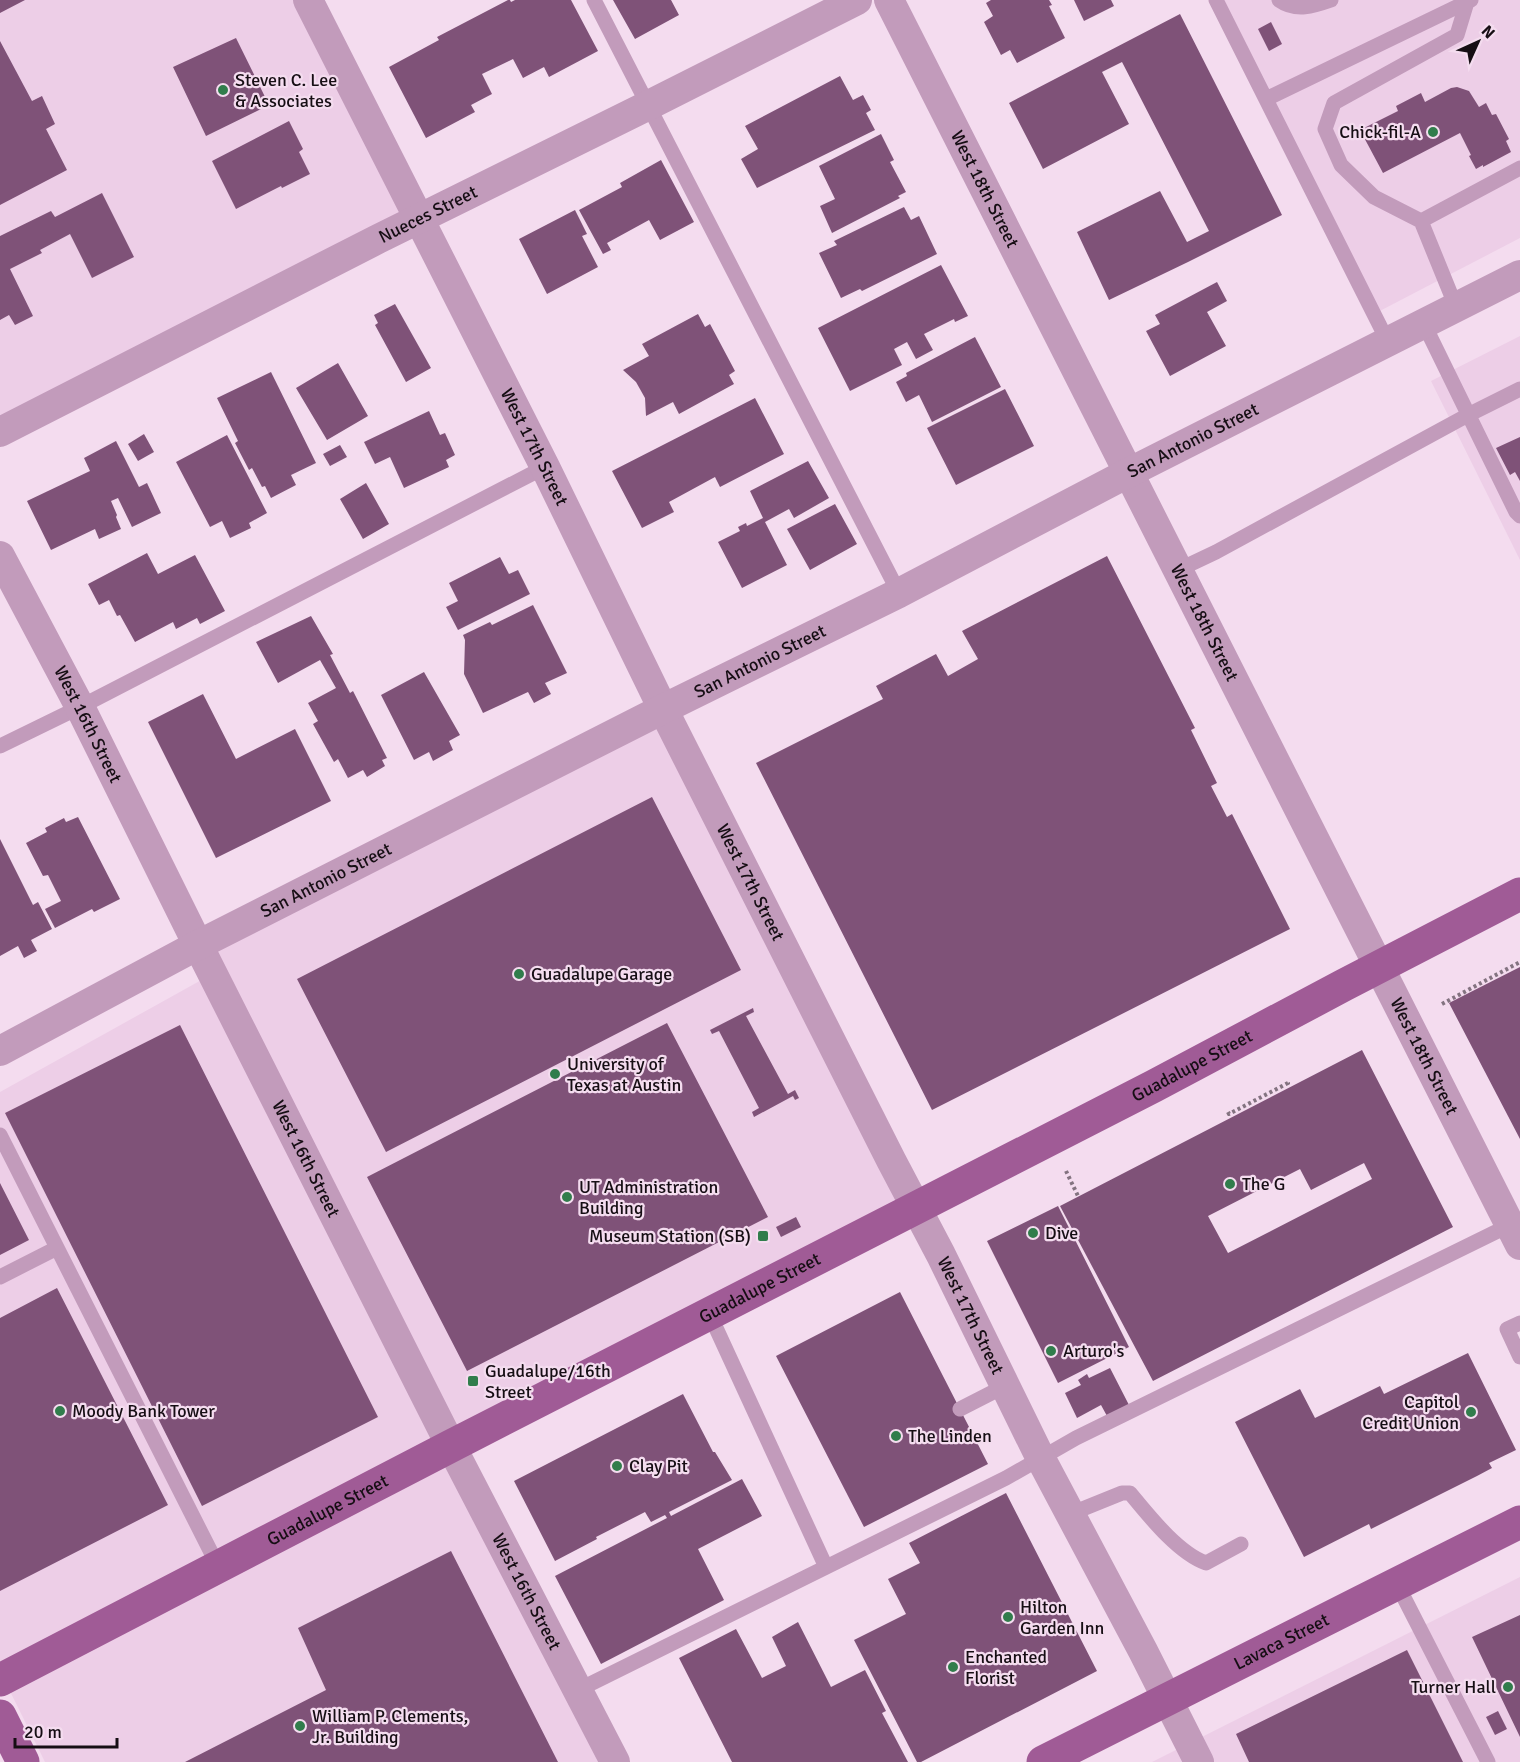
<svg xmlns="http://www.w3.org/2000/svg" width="1520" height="1762" font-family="Signika,sans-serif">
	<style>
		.built { fill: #edcee7 }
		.building { fill: #7f5278; fill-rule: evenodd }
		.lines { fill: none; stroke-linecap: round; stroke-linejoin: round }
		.path { stroke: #837380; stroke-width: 4; stroke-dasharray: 3 3; stroke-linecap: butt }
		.service { stroke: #c29bbb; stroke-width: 15 }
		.minor { stroke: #c29bbb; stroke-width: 30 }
		.primary { stroke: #a05b96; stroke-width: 33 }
		.poi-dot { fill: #317d4c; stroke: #f4dcef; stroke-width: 2 }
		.labels { text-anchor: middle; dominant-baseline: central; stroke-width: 4.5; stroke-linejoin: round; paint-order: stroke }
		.poi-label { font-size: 18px; fill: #160e14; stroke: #f4dcef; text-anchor: start }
		.street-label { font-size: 18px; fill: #160e14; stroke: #f4dcef }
	</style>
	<rect width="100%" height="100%" fill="#f4dcef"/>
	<path class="built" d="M0,0H312L412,208L0,418Z
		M1222,0H1520V238L1374,314Z
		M1520,336V560L1431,381Z
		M663,709L916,1208L451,1446L198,945Z
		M205,978L606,1762H45L0,1671V1092Z
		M1520,1577V1762H1152Z"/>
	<path class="building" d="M0,0H25L0,13Z
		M508,0H510L511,2L515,0H571L598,51L549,77L544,67L523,78L513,59L482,74L492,94L471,105L475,112L426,138L389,67L439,40L437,37Z
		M613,0H671L679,15L635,39Z
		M991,0H1049L1052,5L1049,6L1065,38L1017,63L1010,50L1001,55L984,22L993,16L986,3Z
		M1074,0H1111L1114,6L1084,21Z
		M1180,14L1282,215L1188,262L1109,300L1077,232L1160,191L1187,242L1209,231L1122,62L1102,72L1129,124L1043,169L1009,103Z
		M1271,22L1282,44L1269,51L1258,29Z
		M236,38L269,105L206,136L173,67Z
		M0,41L32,101L42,96L55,124L46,129L67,170L0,205Z
		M840,76L853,100L863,95L871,110L866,113L875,130L757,188L741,159L758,149L745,126Z
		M1457,87L1469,91L1479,107L1486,103L1492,115L1496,114L1509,139L1506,141L1511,152L1483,167V165L1476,169L1469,156L1471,155L1460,133L1383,173L1360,130L1398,111L1396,106L1421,93L1425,102L1451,88Z
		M289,121L303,149L299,152L310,174L282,188L281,186L236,209L212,161Z
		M881,134L894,160L890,162L906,192L898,196L900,198L832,233L820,206L835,199L819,166Z
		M661,160L694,222L660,240L649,220L607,243L611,250L603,254L579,210L622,187L620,183Z
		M102,193L134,257L92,278L70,234L40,250L42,253L10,269L33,316L15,325L9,315L0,320V236L51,211L55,217Z
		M904,207L911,220L919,216L937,254L862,291L860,289L841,298L819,253L837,245L834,241Z
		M575,210L587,234L582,236L598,267L547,294L519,239Z
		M941,265L968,316L955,322L954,319L924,334L933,350L916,359L907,342L894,349L902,365L850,391L818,328Z
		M1217,282L1227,301L1207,312L1226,346L1170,376L1146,331L1160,324L1155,315Z
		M395,304L431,368L406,382L375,325L378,323L374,315Z
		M698,314L705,327L710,324L735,371L729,375L734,384L679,414L673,402L646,416L645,398L636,382L623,370L649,356L642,344Z
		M975,337L1001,387L932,422L919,395L906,402L896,382L907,376L906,373Z
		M338,363L368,416L327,440L296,388Z
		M271,372L316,463L291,475L296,485L271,498L265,486L262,487L252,468L249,470L235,443L238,441L217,398Z
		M1005,389L1034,446L956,485L927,428Z
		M755,398L784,454L720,487L715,477L669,502L674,512L642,528L612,471Z
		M429,411L440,435L445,433L455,455L446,460L449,467L404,488L390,457L375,464L364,442Z
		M144,434L154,452L138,461L128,444Z
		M227,435L267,513L249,523L251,528L230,538L222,521L210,527L176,462Z
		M1520,437V481L1515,472L1510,475L1496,448Z
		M116,441L139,487L147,483L161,513L132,527L118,498L111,501L117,515L116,517L121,529L99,539L95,529L51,550L27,501L90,471L84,458Z
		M340,445L347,457L330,466L323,454Z
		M808,461L829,498L794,518L789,509L765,522L787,565L742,588L718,542L740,531L738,527L746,523L747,526L763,518L750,491Z
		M366,483L389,524L363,539L340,499Z
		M835,504L857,544L810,570L787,529Z
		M147,553L158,574L195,555L225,611L200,624L197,618L176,629L173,622L135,642L120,615L117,616L109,600L99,605L88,584Z
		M1107,556L1195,728L1191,730L1217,783L1211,786L1227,817L1232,814L1290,929L932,1110L756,763L883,699L876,686L936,654L948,676L978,659L962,631Z
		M500,557L509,574L518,570L530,594L458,630L446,607L458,601L449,583Z
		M533,605L567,673L545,683L551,694L534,703L528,692L483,713L464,674L465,640L463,635L490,622L492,625Z
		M311,616L333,654L330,655L350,693L353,691L387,758L382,760L385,766L367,777L363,770L348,778L338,759L334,762L313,724L318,721L308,703L336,688L320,660L278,683L256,642Z
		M424,672L460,735L449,741L453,750L433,761L429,752L414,760L381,695Z
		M203,694L236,759L295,729L331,801L216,858L148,722Z
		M652,797L741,970L386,1152L297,979Z
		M78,817L120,899L94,912L92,909L55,928L45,909L61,901L48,875L43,876L26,843L47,832L45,828L64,818L66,822Z
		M0,839L33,905L38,902L52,929L31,940L37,951L24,958L18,946L0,956Z
		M1520,967V1139L1449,1003Z
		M753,1008L754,1012L746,1016L788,1094L795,1090L799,1098L795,1100L793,1096L754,1117L752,1112L759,1108L719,1031L712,1034L710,1030Z
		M667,1023L768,1217L467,1371L367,1177Z
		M180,1025L378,1417L202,1506L5,1113Z
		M1362,1050L1453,1227L1153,1381L1060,1206ZM1364,1163L1372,1179L1228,1253L1208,1216L1300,1169L1311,1190Z
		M0,1183L29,1240L0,1255Z
		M1058,1206L1129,1347L1058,1383L987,1241Z
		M796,1217L801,1227L781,1237L776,1227Z
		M57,1288L168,1505L0,1591V1318Z
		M900,1292L988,1464L864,1527L776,1356Z
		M1468,1353L1516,1450L1489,1463L1492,1468L1477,1476L1371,1529L1369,1524L1304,1557L1235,1422L1300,1389L1315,1418L1380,1386L1384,1394Z
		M1110,1368L1129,1405L1107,1416L1101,1405L1077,1418L1065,1393L1081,1385L1078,1380L1087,1374L1089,1378Z
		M683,1394L713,1452H715L732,1480L669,1512L671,1516L742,1479L762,1516L698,1549L724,1600L601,1664L555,1576L667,1518L665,1515L651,1522L645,1512L596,1537L597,1539L555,1561L514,1481Z
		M1006,1493L1097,1671L921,1762H917L854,1640L906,1614L888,1579L920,1563L909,1543Z
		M451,1551L558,1762H185L326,1690L298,1628Z
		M1520,1615V1737L1472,1637Z
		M798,1622L831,1687L865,1670L886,1711L882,1713L908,1762H732L679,1658L736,1629L762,1678L786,1666L772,1637Z
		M1407,1650L1463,1762H1249L1236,1734Z
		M1498,1711L1507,1729L1495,1735L1486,1717Z"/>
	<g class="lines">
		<path class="path" d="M1442,1004L1520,962
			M1228,1112L1229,1114L1288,1083L1287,1081
			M1066,1171L1078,1196"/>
		<path class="service" d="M594,0L899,593
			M1216,0L1388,342
			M1279,0C1296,12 1314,6 1331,0
			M1467,2L1457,35L1334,103L1325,129L1341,165L1374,197L1421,221L1520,168
			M1266,99L1471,0
			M1421,221L1456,307
			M1424,324L1516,512L1520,516
			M1178,570L1216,552L1468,415L1520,389
			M0,746L80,707L545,467
			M0,1135L219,1568
			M0,1277L57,1248
			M710,1315L826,1567
			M1520,1323L1507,1329L1520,1357
			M960,1409L1005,1386
			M1070,1514L1122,1493H1130C1149,1516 1178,1553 1206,1563L1241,1544
			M1397,1584L1488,1762
			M578,1690L1006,1478L1076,1438L1510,1225"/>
		<g class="minor">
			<path id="s1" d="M308,0L545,467L663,709L891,1160L941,1255L1041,1459L1143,1651L1199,1762"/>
			<path id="s2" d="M889,0L1520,1245"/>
			<path id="s3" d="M0,432L378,239L649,105L857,0"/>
			<path id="s4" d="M0,556L80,707L198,945L451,1446L615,1762"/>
			<path id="s5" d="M0,1051L198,945L663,709L899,593L1128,473L1520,275"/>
		</g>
		<g class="primary">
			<path id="s6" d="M0,1680L451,1446L1154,1086L1344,985L1520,894"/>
			<path d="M0,1716L23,1762"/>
			<path id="s7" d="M1043,1762C1202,1681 1361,1602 1520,1522"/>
		</g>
	</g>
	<g class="poi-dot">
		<circle cx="223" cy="90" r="6"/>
		<circle cx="1433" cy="132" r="6"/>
		<circle cx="519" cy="974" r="6"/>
		<circle cx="555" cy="1074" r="6"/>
		<circle cx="1230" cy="1184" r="6"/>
		<circle cx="567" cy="1197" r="6"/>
		<circle cx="1033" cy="1233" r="6"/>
		<rect x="757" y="1230" width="12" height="12" rx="3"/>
		<circle cx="1051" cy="1351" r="6"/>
		<rect x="467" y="1375" width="12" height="12" rx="3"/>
		<circle cx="60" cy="1411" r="6"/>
		<circle cx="1471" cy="1412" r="6"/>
		<circle cx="896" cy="1436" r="6"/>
		<circle cx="617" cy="1466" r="6"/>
		<circle cx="1008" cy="1617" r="6"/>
		<circle cx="953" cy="1667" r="6"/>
		<circle cx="1508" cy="1687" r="6"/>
		<circle cx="300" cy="1726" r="6"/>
	</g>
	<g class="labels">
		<g class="poi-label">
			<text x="235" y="80">Steven C. Lee<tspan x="235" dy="21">&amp; Associates</tspan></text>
			<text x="1421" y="132" text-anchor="end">Chick-fil-A</text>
			<text x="531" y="974">Guadalupe Garage</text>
			<text x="567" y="1064">University of<tspan x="567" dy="21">Texas at Austin</tspan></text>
			<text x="1242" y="1184">The G</text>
			<text x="579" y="1187">UT Administration<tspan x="579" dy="21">Building</tspan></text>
			<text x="1045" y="1233">Dive</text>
			<text x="751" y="1236" text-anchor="end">Museum Station (SB)</text>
			<text x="1063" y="1351">Arturo's</text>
			<text x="485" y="1371">Guadalupe/16th<tspan x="485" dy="21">Street</tspan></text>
			<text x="1459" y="1402" text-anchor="end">Capitol<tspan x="1459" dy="21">Credit Union</tspan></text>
			<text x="72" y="1411">Moody Bank Tower</text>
			<text x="908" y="1436">The Linden</text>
			<text x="629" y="1466">Clay Pit</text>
			<text x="1020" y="1607">Hilton<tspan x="1020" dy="21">Garden Inn</tspan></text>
			<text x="965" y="1657">Enchanted<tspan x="965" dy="21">Florist</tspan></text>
			<text x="1496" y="1687" text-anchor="end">Turner Hall</text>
			<text x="312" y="1716">William P. Clements,<tspan x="312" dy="21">Jr. Building</tspan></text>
		</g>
		<g class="street-label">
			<text stroke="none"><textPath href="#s2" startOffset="212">West 18th Street</textPath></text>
			<text stroke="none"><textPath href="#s3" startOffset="480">Nueces Street</textPath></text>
			<text stroke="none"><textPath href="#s5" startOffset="1340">San Antonio Street</textPath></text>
			<text stroke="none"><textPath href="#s1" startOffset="501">West 17th Street</textPath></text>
			<text stroke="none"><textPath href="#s2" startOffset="698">West 18th Street</textPath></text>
			<text stroke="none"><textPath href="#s5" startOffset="854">San Antonio Street</textPath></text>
			<text stroke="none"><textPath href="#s4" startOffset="190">West 16th Street</textPath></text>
			<text stroke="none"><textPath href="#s5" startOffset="368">San Antonio Street</textPath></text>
			<text stroke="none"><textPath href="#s1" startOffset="987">West 17th Street</textPath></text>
			<text stroke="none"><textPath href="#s2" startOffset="1184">West 18th Street</textPath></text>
			<text stroke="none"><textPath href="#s6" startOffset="1341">Guadalupe Street</textPath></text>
			<text stroke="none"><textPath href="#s4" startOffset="676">West 16th Street</textPath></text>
			<text stroke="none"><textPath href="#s6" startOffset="855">Guadalupe Street</textPath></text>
			<text stroke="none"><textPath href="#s1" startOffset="1473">West 17th Street</textPath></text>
			<text stroke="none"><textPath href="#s6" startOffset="369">Guadalupe Street</textPath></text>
			<text stroke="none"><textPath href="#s4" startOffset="1162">West 16th Street</textPath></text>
			<text stroke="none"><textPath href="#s7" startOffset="267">Lavaca Street</textPath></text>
		</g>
	</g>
	<g transform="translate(1478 42) rotate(45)" stroke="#f4dcef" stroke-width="4.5" paint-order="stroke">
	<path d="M0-4.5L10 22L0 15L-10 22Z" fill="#160e14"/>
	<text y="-9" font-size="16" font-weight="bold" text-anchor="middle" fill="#160e14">N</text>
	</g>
	<path d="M15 1738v9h102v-9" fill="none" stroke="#160e14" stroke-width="3"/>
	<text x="24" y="1738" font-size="18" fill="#160e14" stroke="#f4dcef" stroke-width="4.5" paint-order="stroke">20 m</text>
</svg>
